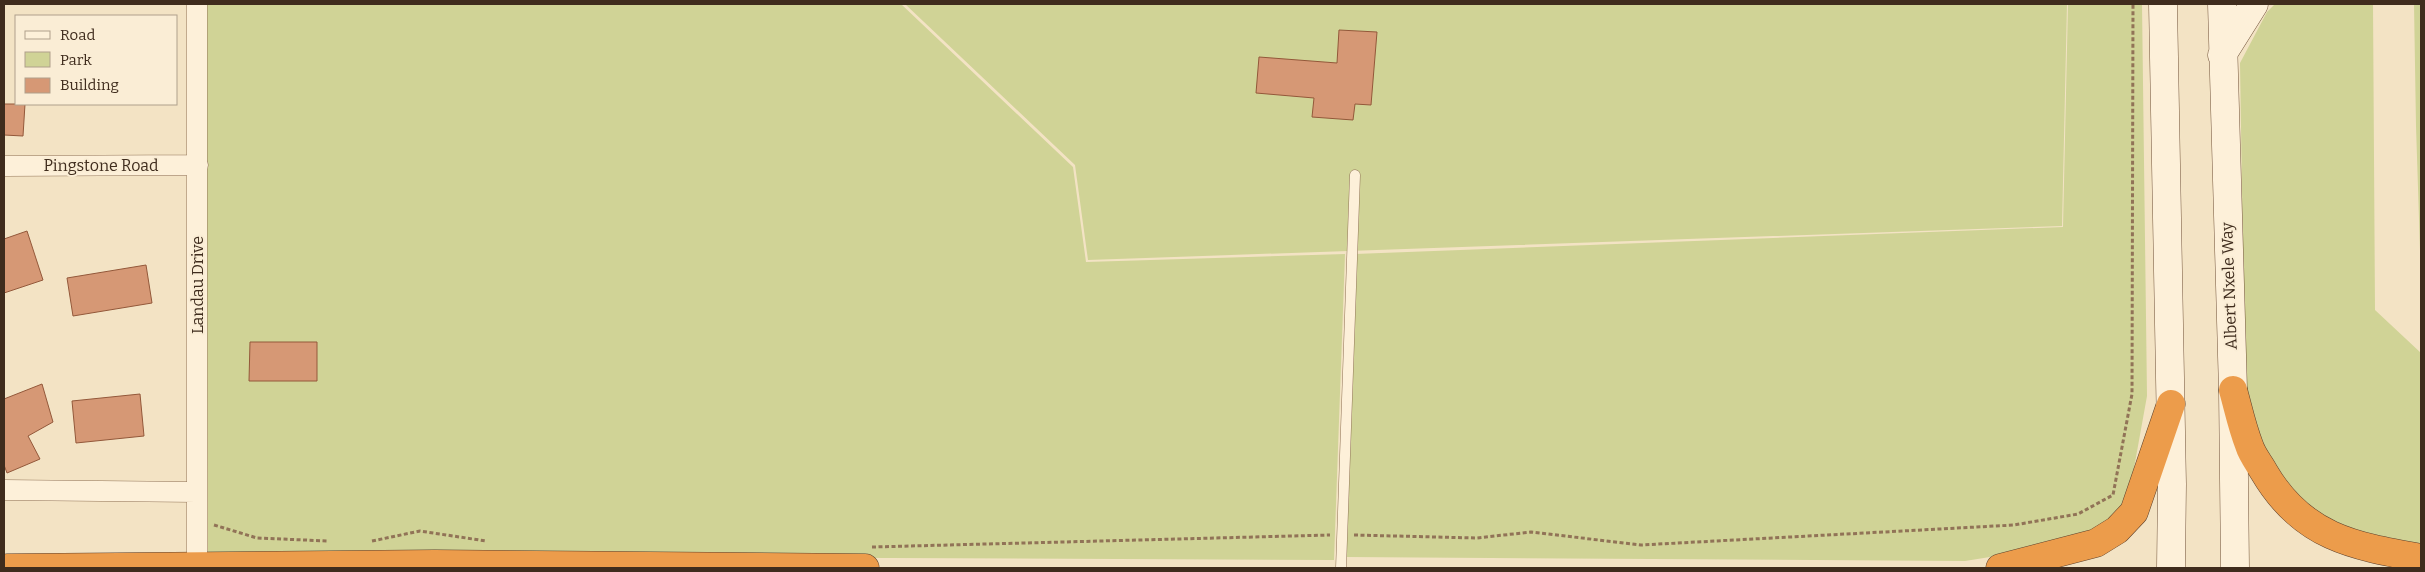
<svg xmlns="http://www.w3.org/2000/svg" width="2425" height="572" font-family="Bitter,serif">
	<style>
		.green { fill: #d0d396 }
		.building { fill: #d69875; stroke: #93583a }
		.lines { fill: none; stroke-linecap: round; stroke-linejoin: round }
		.lane-casing { stroke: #917357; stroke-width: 11 }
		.street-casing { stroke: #917357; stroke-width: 21 }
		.secondary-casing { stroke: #73543b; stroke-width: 29 }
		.highway-casing { stroke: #5e412c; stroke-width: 29 }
		.path { stroke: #917357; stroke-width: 3; stroke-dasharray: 4 2.5; stroke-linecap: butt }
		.lane { stroke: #fdf0d9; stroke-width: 10 }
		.street { stroke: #fdf0d9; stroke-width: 20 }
		.secondary { stroke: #fdf0d9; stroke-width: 28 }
		.highway { stroke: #ec9c4b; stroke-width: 28 }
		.labels { text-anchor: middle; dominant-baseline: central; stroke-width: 4; stroke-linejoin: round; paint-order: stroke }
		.street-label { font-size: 16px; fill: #3f2c1d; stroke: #faedd5 }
	</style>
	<rect width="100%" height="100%" fill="#f3e3c4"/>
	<path class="green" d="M206,4H901L1073,167L1086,262L1345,254L1334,560L208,555Z
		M905,4H2067L2062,226L1088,260L1075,165Z
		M2068,4H2142L2147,396L2127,507L2092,534L2015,553L1965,561L1346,557L1355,254L2063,227Z
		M2275,4H2373L2375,310L2421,353V549L2330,527L2280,480L2262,444L2245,385L2240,63L2267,12Z
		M2414,4H2421V281L2416,126Z"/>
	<path class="building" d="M1339,30L1377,32L1371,105L1355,104L1353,120L1312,117L1314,98L1256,93L1259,57L1337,63Z
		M4,104H25L23,136L4,135Z
		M27,231L43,280L4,293V239Z
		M146,265L152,303L73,316L67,278Z
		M250,342H317V381H249Z
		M42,384L53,422L28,436L40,459L7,473L4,465V399Z
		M140,394L144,436L76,443L72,401Z"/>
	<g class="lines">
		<defs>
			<path id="lane" d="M1341,568L1355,175"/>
			<path id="street" d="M4,166L198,165
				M4,490L196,492
				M197,566V4"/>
			<path id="secondary" d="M2163,4L2172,484L2171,568
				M2222,4L2233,390L2235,568
				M2222,55L2254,4"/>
			<path id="highway" d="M2233,390C2238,408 2242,427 2249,445C2252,455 2259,463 2264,472C2302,537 2353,546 2421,558
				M7,568L435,564L865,568
				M2000,568L2096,543L2117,530L2134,512L2171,404"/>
		</defs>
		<use href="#lane" class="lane-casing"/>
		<use href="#street" class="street-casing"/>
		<use href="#secondary" class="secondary-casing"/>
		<use href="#highway" class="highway-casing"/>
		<path class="path" d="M214,525L257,538L328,541
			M1354,535L1477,538L1531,532L1641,545L2014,525L2078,514L2113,495L2132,394L2133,4
			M372,541L420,531L486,541
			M872,547L1330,535"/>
		<use href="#lane" class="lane"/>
		<use href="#street" class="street"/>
		<use href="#secondary" class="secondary"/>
		<use href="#highway" class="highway"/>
	</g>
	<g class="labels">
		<g class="street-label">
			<text x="101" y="165">Pingstone Road</text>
			<text transform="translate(197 285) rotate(-90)">Landau Drive</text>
			<text transform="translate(2229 286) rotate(-92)">Albert Nxele Way</text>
		</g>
	</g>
	<rect width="2425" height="572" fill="none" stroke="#3f2c1d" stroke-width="10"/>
	<rect x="15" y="15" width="162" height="90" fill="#faedd5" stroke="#afa08b"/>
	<rect x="25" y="31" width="25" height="8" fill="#fdf0d9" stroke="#afa08b"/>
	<text x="60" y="40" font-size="15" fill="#3f2c1d">Road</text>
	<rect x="25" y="52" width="25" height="15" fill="#d0d396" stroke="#afa08b"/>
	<text x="60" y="65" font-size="15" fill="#3f2c1d">Park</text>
	<rect x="25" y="78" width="25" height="15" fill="#d69875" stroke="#afa08b"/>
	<text x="60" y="90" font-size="15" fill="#3f2c1d">Building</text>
</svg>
